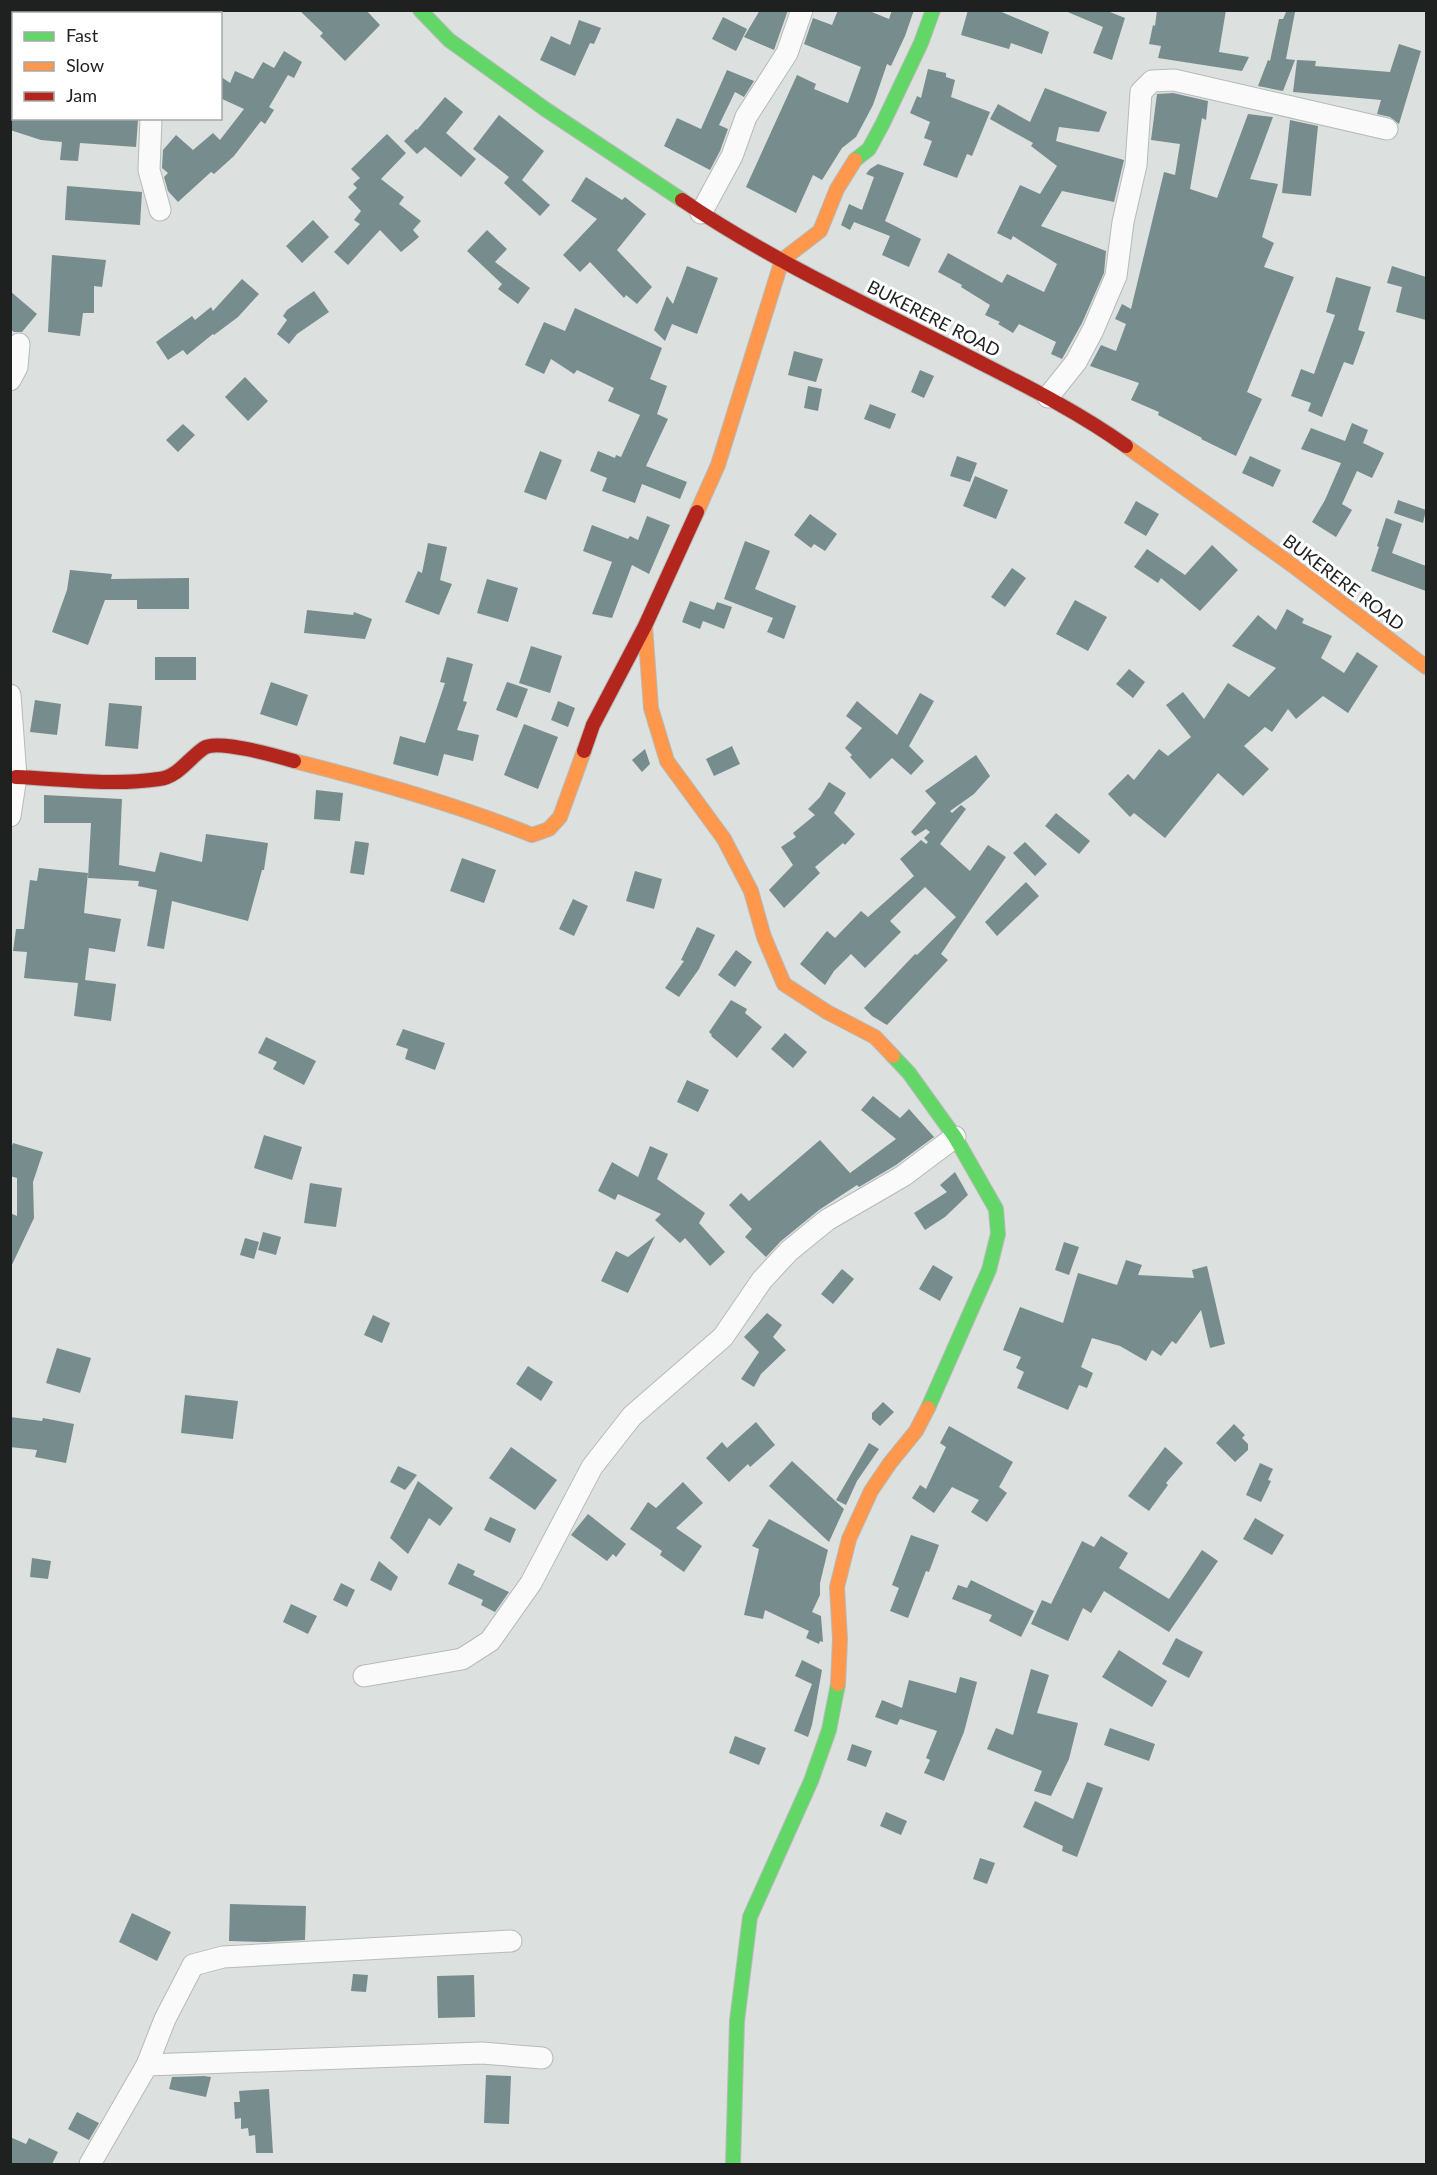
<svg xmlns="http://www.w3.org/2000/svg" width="1437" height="2175" font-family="Lato,sans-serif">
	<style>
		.building { fill: #778c8c }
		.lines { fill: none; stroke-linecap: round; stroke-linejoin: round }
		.street-casing { stroke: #b6bab8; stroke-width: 23 }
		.fast-casing { stroke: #b6bab8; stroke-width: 16 }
		.slow-casing { stroke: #b6bab8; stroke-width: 16 }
		.jam-casing { stroke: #b6bab8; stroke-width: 16 }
		.street { stroke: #fafafa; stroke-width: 21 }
		.fast { stroke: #63d668; stroke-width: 14 }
		.slow { stroke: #ff974d; stroke-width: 14 }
		.jam { stroke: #b3261e; stroke-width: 14 }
		.labels { text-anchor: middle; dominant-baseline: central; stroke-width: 6; stroke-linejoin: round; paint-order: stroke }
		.street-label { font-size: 18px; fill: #1e2120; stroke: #fff }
	</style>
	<rect width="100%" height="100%" fill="#dce0de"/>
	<path class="building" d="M299,10H366L380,25L345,61L320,36L323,33Z
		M760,10H788L774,50L744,37Z
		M838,10H867L889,19L892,10H914L905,36L891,66L887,64L873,105L856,137L842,148L822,180L813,175L796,213L746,187L797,75L816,84L814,89L848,103L861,67L804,44L813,18L832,25Z
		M968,10H997L1049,32L1042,54L1011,43L1009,49L961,35Z
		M1063,10H1105L1125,18L1112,60L1093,53L1103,27Z
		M1157,10H1226L1219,52L1249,57L1242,71L1158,58L1161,46L1149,44L1153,25L1155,26Z
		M1287,10L1295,12L1286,59L1295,60L1283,91L1258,86L1268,60L1270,61L1279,19H1283Z
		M723,17L747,29L736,51L712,39Z
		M579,20L601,28L594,44L590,43L575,76L540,60L551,36L570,45Z
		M1399,44L1421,51L1399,124L1390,117L1377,114L1381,100L1293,92L1297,60L1316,61L1315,66L1390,72Z
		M284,51L302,62L294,78L288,75L269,107L274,110L265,124L261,121L234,156L214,174L211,172L178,202L168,191L164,177L168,173L162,168L163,150L176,135L193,150L213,133L220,140L244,109L220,98V76L230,83L235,71L253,79L263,62L274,68Z
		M928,69L946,73V77L955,80L951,97L990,112L972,156L967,154L957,178L923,165L932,141L924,138L930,122L910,113L917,96L921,98Z
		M727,70L754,81L744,97L735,92L719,125L728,129L720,151L710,170L664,146L677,118L701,129Z
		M1045,88L1107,112L1099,132L1059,127L1056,141L1124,160L1114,202L1062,191L1041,226L1106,251L1104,273L1082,323L1062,359L1051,354L1056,342L1019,324L1013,333L998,324L1000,322L985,315L990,305L961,287L962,285L938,272L948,253L1002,283L1007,274L1044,292L1057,264L1013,236L1011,240L997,233L1020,185L1040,194L1057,166L1031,146L1033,143L990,119L998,104L1030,122Z
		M1173,93L1208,101L1206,120L1202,118L1190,189L1217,198L1248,114L1273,117L1250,179L1278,184L1262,237L1274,243L1264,267L1294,277L1247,392L1262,399L1236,456L1201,439L1202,438L1158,415L1159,412L1131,400L1139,383L1090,366L1101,345L1116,351L1126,324L1115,319L1122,304L1131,309L1164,172L1175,175L1180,144L1151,140L1157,94Z
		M445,97L463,112L446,133L476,159L461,177L425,147L417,154L404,141L416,129L417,130Z
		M499,115L544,151L522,180L550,205L540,216L504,183L509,177L473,149Z
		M10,118L138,120L136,147L80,143L78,161L60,160L62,142L41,140L10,130Z
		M1290,120L1318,126L1311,196L1282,193Z
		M387,134L406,153L381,179L404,197L399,204L421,221L413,230L419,237L401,252L380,230L348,265L334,252L360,224L354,220L361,211L348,197L357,188L353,184L360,178L351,169Z
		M878,164L904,173L885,221L921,239L909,267L882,255L890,236L854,222L850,230L841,225L849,204L862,210L874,177L866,174L870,169Z
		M586,177L622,200L625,197L646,214L617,250L652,287L637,304L626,295L624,298L590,262L580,272L563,255L597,219L571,201Z
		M67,186L142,192L140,225L65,220Z
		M313,220L329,237L302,263L286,246Z
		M487,230L507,249L495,262L530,288L518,304L498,289L502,284L467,251Z
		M52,255L106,260L102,287L94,286V313H83L80,336L48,332Z
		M687,266L718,278L697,334L672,324L665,341L654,330L667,296L673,304Z
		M1392,266L1426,277V320L1396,312L1402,287L1387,283Z
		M1336,277L1371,287L1358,330L1365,332L1353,365L1344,362L1322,417L1308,411L1311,403L1291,396L1301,369L1314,374L1335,315L1326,312Z
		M242,279L259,294L238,317L214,335L213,334L187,355L183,350L168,360L156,342L192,316L195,320L211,307L213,311Z
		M10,291L37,314L22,332H14L10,329Z
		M314,291L329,312L297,334L289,344L277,334L287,320L283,316L287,310Z
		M575,308L662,348L650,379L667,386L657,414L668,419L646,466L687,482L680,499L642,484L635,503L602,491L607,478L590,471L598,451L615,458L616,455L621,457L640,415L608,401L614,388L577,370L574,374L551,359L544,374L525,365L544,322L565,331Z
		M794,351L823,359L816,382L788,375Z
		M920,370L934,376L924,398L911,392Z
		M245,377L268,401L248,421L225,397Z
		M808,386L822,389L818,411L804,408Z
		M870,404L896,414L890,429L864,419Z
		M1352,423L1368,430L1363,443L1384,453L1372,478L1357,471L1342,504L1352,510L1336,537L1312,522L1325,500L1341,463L1301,449L1311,428L1345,441Z
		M183,424L195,435L178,452L166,440Z
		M540,451L562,460L546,500L524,492Z
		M957,456L977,463L970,482L950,476Z
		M1250,456L1281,470L1273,487L1242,473Z
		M975,476L1008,490L996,519L963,506Z
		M1398,500L1426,510L1423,523L1394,513Z
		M1136,501L1159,514L1146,536L1124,523Z
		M810,514L837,534L825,551L814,544L811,548L794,535Z
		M647,516L670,525L649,574L632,565L612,618L592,614L612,562L583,551L592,525L628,539L630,536L638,540Z
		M1386,518L1402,524L1392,553L1426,566V591L1371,571L1379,547L1377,546Z
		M745,541L770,551L755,589L796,606L784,639L767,632L773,618L724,599Z
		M428,543L447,547L440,580L452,584L439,615L405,602L418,571L422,573Z
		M1212,545L1238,570L1200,611L1161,578L1158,583L1134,567L1147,549L1185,575Z
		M1012,568L1026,578L1005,607L991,597Z
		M70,570L112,574L111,579L189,578V609H137V600H105L88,645L52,632L67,590Z
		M487,579L518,588L508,622L477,613Z
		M1075,600L1107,617L1088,651L1056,634Z
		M690,601L714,610L717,602L732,607L724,629L703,621L700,629L682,622Z
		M1287,609L1304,619L1302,623L1332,636L1321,658L1344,673L1357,652L1378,666L1348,713L1323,696L1296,719L1288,709L1272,732L1265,727L1244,746L1269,769L1243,796L1218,773L1165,838L1134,813L1130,817L1108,794L1128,774L1134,780L1159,749L1168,756L1191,737L1166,705L1183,692L1204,719L1228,683L1249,697L1276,668L1232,646L1258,615L1276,630Z
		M307,610L353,615L354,612L372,619L365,639L304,633Z
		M531,646L562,656L550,693L519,683Z
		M155,657H196V680H155Z
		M447,657L473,664L463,701L467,702L457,730L479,735L473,761L444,754L438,776L393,764L400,736L425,743L445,683L440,682Z
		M1129,669L1145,682L1133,698L1116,684Z
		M271,682L308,695L297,726L260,714Z
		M507,682L528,689L517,718L496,710Z
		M920,693L934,701L909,746L924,761L911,775L892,758L870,779L850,757L852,755L845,748L862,728L846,716L857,701L897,735Z
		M35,700L61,704L57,735L30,732Z
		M558,701L575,708L568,727L551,720Z
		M109,703L142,706L138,749L105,746Z
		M524,724L558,737L538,789L504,775Z
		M732,746L740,764L714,776L706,759Z
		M645,749L650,764L642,772L632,760Z
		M976,755L990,776L974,794L950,811L952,813L961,805L966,809L940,844L970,871L988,845L1006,857L941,954L948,960L887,1025L872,1016L864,1008L915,954L917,955L956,917L925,887L890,921L901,932L865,968L851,954L834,971L825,985L800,964L827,931L835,938L861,911L868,917L914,876L900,859L921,840L926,844L928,842L924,838L930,832L926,829L915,836L911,832L936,803L925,791Z
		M829,782L846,793L834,813L855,834L845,845L843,843L815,867L820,873L784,908L769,890L793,865L781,847L796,837L793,833L815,815L808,809L820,797Z
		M316,790L343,793L340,821L314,819Z
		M44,795L122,799L119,865L155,872L160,852L202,862L206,834L268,843L264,870H262L248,921L172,901L164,949L147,946L157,890L138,886L139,881L88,878L91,823H44Z
		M1056,813L1090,841L1079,854L1045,826Z
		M355,841L369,843L364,875L350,873Z
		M1025,842L1047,864L1035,876L1013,853Z
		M462,858L496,870L484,903L450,891Z
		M39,868L88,873L84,913L121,919L115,952L89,948L85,980L116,984L111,1021L74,1016L78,983L24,978L27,952L13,951L16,929H24L30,880L37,881Z
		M635,871L662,879L654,909L626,901Z
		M1026,882L1039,896L997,936L985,922Z
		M573,899L588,906L574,936L559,929Z
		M697,927L715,935L699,969L679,997L665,988L684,961L681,960Z
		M736,950L752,962L735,987L718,975Z
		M731,1000L747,1009L745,1013L762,1027L737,1058L711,1036L712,1035L709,1032Z
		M403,1029L445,1043L435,1070L405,1059L408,1049L396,1045Z
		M785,1033L807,1052L793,1068L771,1049Z
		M266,1037L316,1061L304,1085L273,1069L277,1062L258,1053Z
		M687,1080L709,1090L698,1112L677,1102Z
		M873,1096L900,1118L909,1109L934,1137L896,1165L859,1187L857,1185L819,1210L781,1241L766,1257L745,1237L752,1229L729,1205L741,1193L749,1201L820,1140L850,1173L896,1139L861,1110Z
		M264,1135L302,1147L292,1180L254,1168Z
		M13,1143L43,1152L33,1182L34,1218L10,1269V1213L17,1216V1178L10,1176V1151Z
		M650,1146L668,1154L657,1179L705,1213L699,1223L725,1252L710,1266L685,1238L680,1243L655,1220L661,1214L618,1194L615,1200L598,1191L612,1162L638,1177Z
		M955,1172L968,1195L945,1217L925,1230L914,1213L947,1192L940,1185Z
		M310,1183L342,1188L336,1227L304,1223Z
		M263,1232L281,1237L276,1255L258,1250Z
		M655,1236L628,1293L601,1281L616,1251L628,1257Z
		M245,1238L259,1242L254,1259L240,1255Z
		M1064,1242L1079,1247L1069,1275L1055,1270Z
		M1126,1260L1142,1265L1138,1275L1194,1278L1192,1270L1207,1266L1225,1344L1210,1348L1201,1310L1176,1344L1172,1341L1161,1356L1152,1350L1146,1361L1120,1346L1092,1338L1081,1367L1093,1373L1087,1388L1079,1385L1068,1410L1017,1388L1024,1372L1016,1368L1021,1357L1003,1350L1020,1307L1063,1323L1078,1273L1117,1285Z
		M933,1265L953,1277L940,1301L919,1289Z
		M842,1269L854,1279L833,1304L821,1294Z
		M767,1313L782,1325L773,1337L786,1350L761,1374L754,1387L741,1379L759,1352L744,1337Z
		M373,1315L390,1323L382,1343L364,1335Z
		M57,1348L91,1358L80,1393L46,1383Z
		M528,1366L553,1382L541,1401L516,1384Z
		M185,1395L238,1401L233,1439L181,1433Z
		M883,1402L894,1412L880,1426L872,1419V1413Z
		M10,1417L42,1421L43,1418L74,1424L66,1463L35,1457L37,1450L10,1447Z
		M756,1422L775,1445L750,1467L748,1464L729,1482L706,1458L722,1442L727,1448Z
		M1234,1424L1245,1435L1242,1438L1248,1444V1450L1235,1462L1216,1443Z
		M949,1426L1013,1462L999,1487L1007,1493L987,1522L971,1512L979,1500L952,1487L934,1513L912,1498L920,1485L926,1489L946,1447L940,1443Z
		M869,1443L879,1449L857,1481L846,1505L836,1500Z
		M511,1447L557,1480L535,1510L489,1478Z
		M1165,1447L1183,1463L1166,1483L1168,1485L1149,1511L1128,1496Z
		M792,1461L844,1509L829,1542L769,1486Z
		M1260,1463L1273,1469L1268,1480L1271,1481L1261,1502L1246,1495Z
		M398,1466L417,1475L405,1490L390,1482Z
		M418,1481L453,1508L440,1526L429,1518L408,1554L390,1538Z
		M683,1482L703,1503L676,1528L702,1546L684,1572L660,1555L662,1551L630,1529L648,1502L656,1508Z
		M588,1514L626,1544L616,1557L613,1554L607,1561L571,1535Z
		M490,1517L516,1529L510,1543L484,1530Z
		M1255,1518L1284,1535L1272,1555L1243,1539Z
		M769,1519L828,1550L820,1583V1595L812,1612L821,1616L823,1642L820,1641L819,1644L806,1638L809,1631L765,1610L763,1619L744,1615L759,1549L752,1546Z
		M911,1535L939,1545L929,1572L926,1571L908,1618L890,1611L899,1588L892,1585Z
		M1101,1536L1128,1553L1119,1568L1169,1599L1202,1550L1218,1561L1169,1632L1104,1591L1091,1613L1083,1608L1068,1641L1031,1624L1042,1600L1051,1604L1082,1541L1094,1547Z
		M32,1558L51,1561L48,1579L30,1577Z
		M379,1561L398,1577L391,1591L370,1580Z
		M458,1563L475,1571L473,1575L509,1592L495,1612L481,1605L483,1600L448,1584Z
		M971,1580L1034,1611L1021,1637L989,1621L992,1615L952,1599L958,1585L967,1588Z
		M341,1583L355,1590L347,1607L333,1600Z
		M291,1604L317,1616L308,1634L283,1622Z
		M1176,1638L1203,1652L1189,1678L1162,1664Z
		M1119,1650L1167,1681L1152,1707L1102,1677Z
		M802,1660L822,1670L812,1725L808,1737L794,1731L812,1684L795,1676Z
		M1031,1669L1049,1675L1037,1713L1078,1723L1069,1759L1051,1796L1034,1791L1042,1771L987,1749L996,1728L1013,1735Z
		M960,1677L977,1682L964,1732L944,1781L924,1773L930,1760L926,1758L937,1731L900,1719L897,1725L875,1717L882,1700L902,1708L909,1680L956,1693Z
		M1110,1728L1155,1744L1149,1761L1104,1745Z
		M735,1736L766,1748L759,1765L729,1753Z
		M852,1744L872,1751L866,1767L847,1760Z
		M1087,1782L1103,1788L1077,1857L1062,1851L1063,1846L1023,1827L1035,1801L1073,1819Z
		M886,1812L907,1821L901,1835L880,1826Z
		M980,1858L995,1863L987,1884L973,1879Z
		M230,1904L306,1906L305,1940L265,1942L229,1941Z
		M132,1913L171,1932L157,1961L119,1942Z
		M353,1974L368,1975L366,1992L351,1991Z
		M474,1975L475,2017L438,2018L437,1976Z
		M486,2075L511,2076L509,2124L484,2123Z
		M204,2076L211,2077L206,2097L169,2089L172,2077Z
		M269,2089L273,2153H256L255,2135L249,2136L248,2128L241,2129V2118L235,2119L234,2102H240L239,2091Z
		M77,2112L99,2123L89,2140L68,2129Z
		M10,2137L26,2144L29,2138L58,2152L52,2164H10Z"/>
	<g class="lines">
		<defs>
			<path id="street" d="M165,14L166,10
				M151,118L149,170L160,210
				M701,213L732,156L746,117L787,53L802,10
				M10,380L17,367L19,344
				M1048,397L1076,362L1093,330L1116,276L1123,222L1136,165L1141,92L1152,81L1174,80L1387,129
				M10,695L16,777L10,816
				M364,1676L462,1659L490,1641L531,1583L592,1467L632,1416L723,1337L762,1280L789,1251L827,1220L903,1176L955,1137
				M147,2065L482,2053L542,2058
				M90,2164L147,2065L165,2019L193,1965L223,1957L511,1941"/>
			<path id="fast" d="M420,10L449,40L545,109L682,200
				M855,160L869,149L883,123L921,43L933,10
				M893,1056L909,1073L955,1137L996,1209L998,1234L989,1270L928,1408
				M733,2164L737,2021L750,1917L811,1781L829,1730L838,1684"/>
			<path id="slow" d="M1126,446L1292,565L1426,667
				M697,512L718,465L782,260L820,231L837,189L855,160
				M645,626L651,708L667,761L724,839L751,891L764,937L784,984L827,1012L875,1037L893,1056
				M294,761C374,781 455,804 532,835L549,829L560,817L584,751
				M838,1684L840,1639L837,1587L849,1539L871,1491L890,1463L916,1431L928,1408"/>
			<path id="jam" d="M682,200C775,263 879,310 979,362C1030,388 1080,413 1126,446
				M584,751L593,725L645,626L697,512
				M16,777C63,779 113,786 159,779C178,777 189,758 204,748C217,739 277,756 294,761"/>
		</defs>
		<use href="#street" class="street-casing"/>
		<use href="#fast" class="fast-casing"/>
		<use href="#slow" class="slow-casing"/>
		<use href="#jam" class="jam-casing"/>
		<use href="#street" class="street"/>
		<use href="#fast" class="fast"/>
		<use href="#slow" class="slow"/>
		<use href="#jam" class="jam"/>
	</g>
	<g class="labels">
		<g class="street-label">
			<text transform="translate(934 318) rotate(27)">BUKERERE ROAD</text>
			<text transform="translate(1344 582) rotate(37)">BUKERERE ROAD</text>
		</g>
	</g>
	<rect width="1437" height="2175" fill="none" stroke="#1e2120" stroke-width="24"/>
	<rect x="12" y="12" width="210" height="108" fill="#ffffff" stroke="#a5a6a6" stroke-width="1.5"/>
	<rect x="24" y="32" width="30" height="9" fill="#63d668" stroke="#a5a6a6" stroke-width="1.5"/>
	<text x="66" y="42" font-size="18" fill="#1e2120">Fast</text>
	<rect x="24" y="62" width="30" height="9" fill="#ff974d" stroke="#a5a6a6" stroke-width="1.5"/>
	<text x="66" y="72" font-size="18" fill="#1e2120">Slow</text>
	<rect x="24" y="92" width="30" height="9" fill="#b3261e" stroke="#a5a6a6" stroke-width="1.5"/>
	<text x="66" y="102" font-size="18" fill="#1e2120">Jam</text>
</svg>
